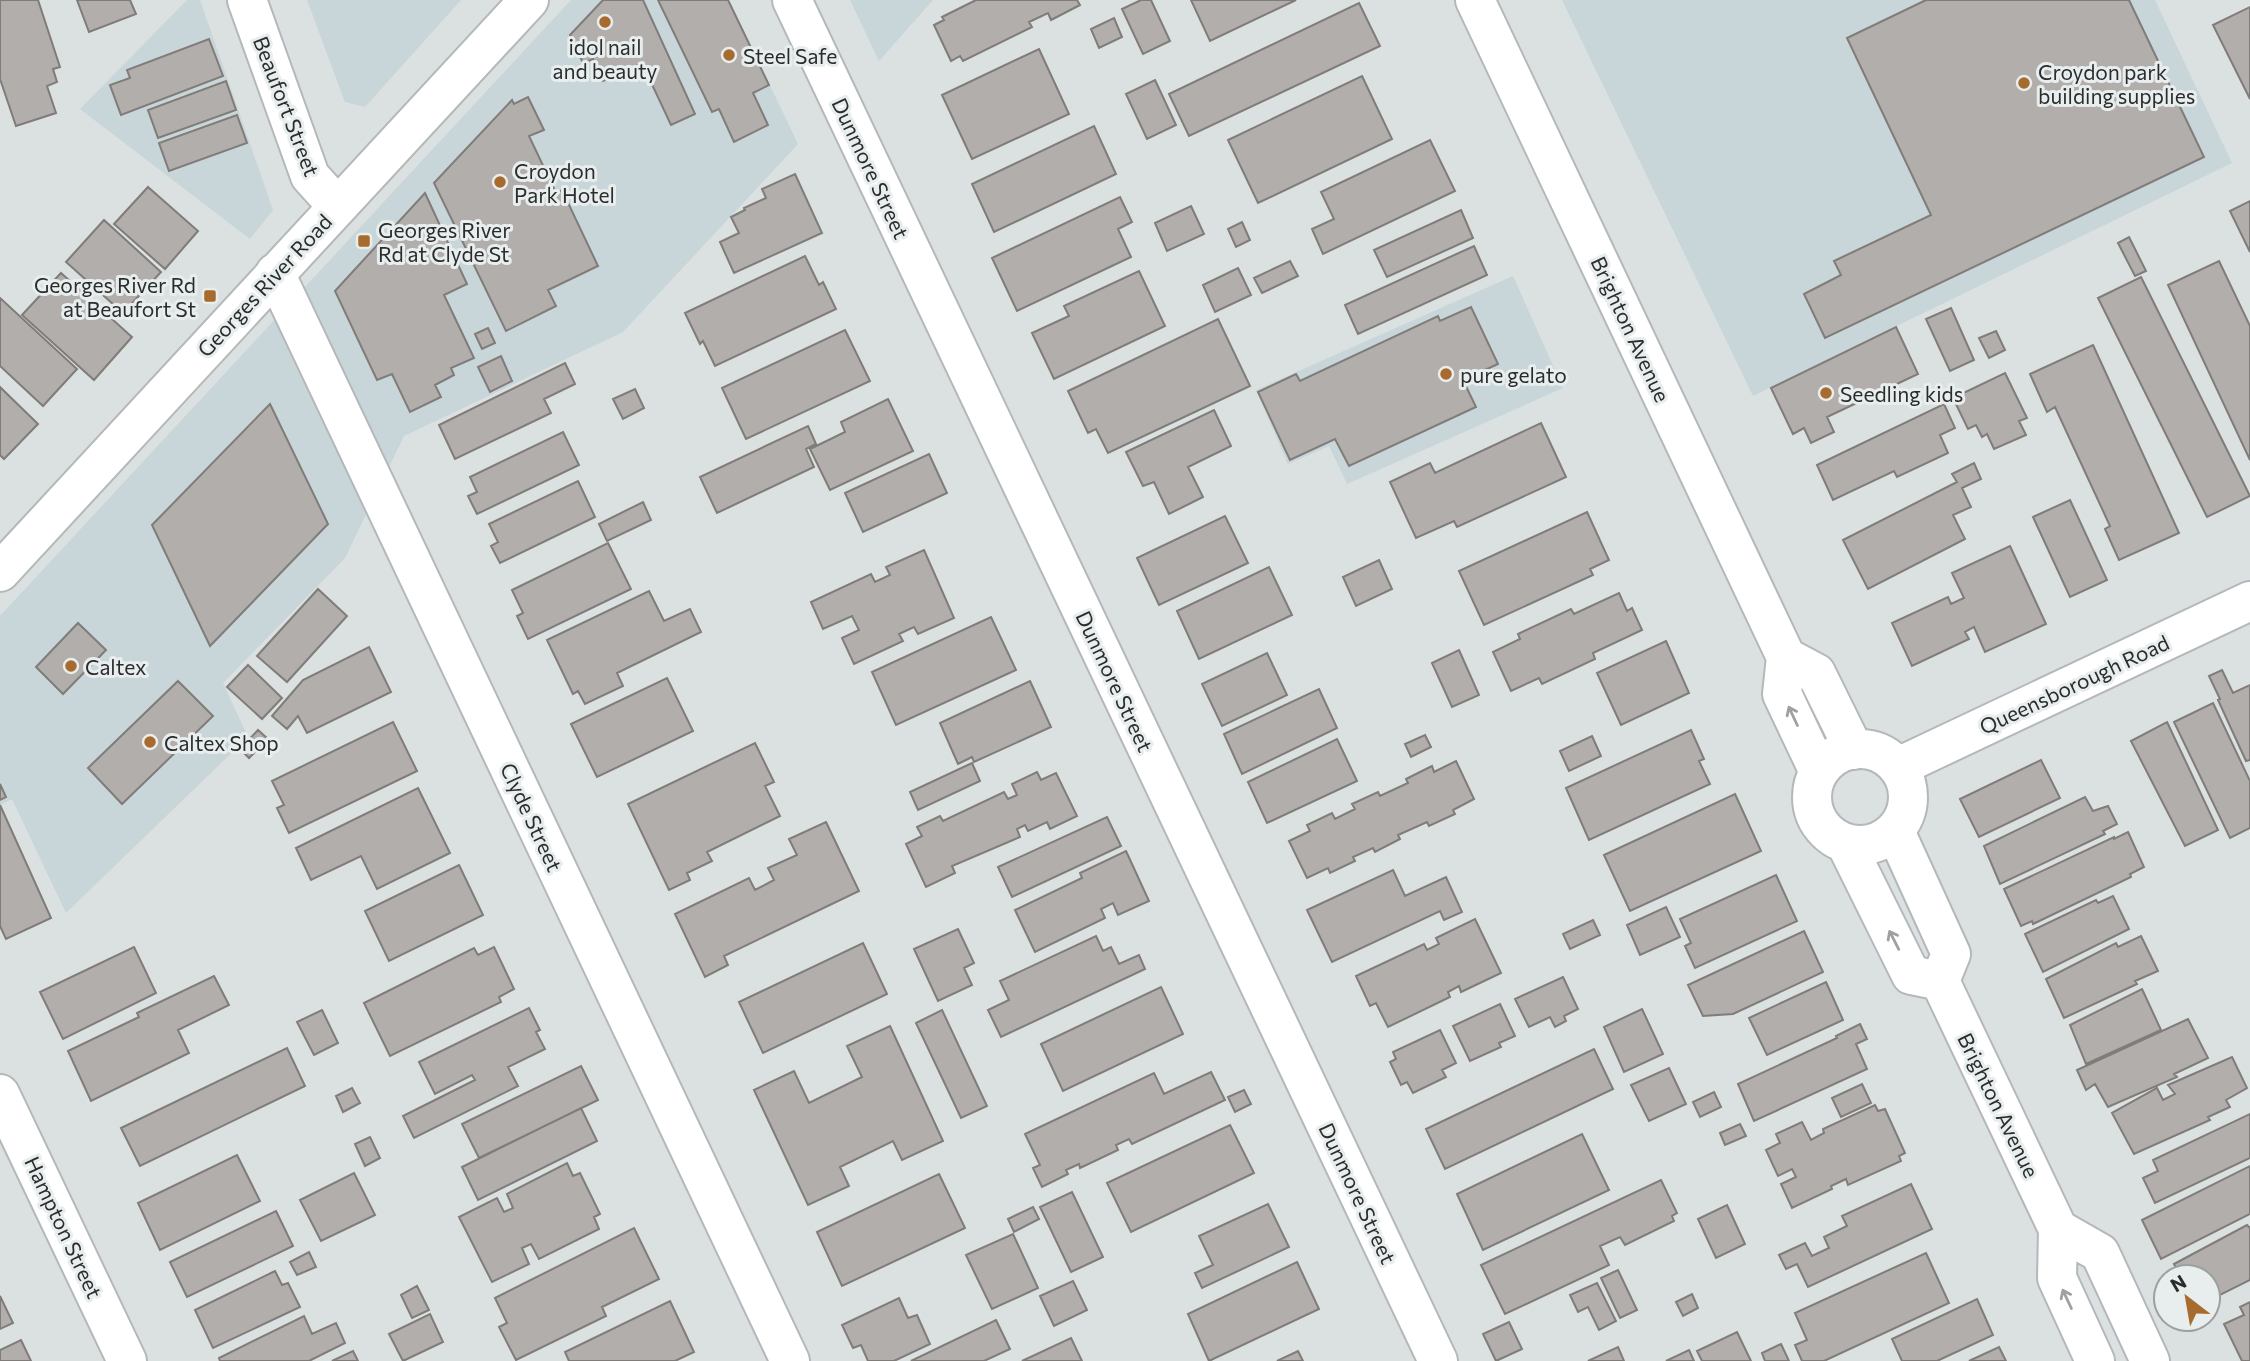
<svg xmlns="http://www.w3.org/2000/svg" width="2250" height="1361" font-family="Commissioner,sans-serif">
	<style>
		.built { fill: #c8d5d9 }
		.building { fill: #b1aeab; stroke: #7f7c79; stroke-width: 2 }
		.lines { fill: none; stroke-linecap: round; stroke-linejoin: round }
		.minor-casing { stroke: #b4b8ba; stroke-width: 42 }
		.major-casing { stroke: #b4b8ba; stroke-width: 42 }
		.minor { stroke: #fff; stroke-width: 38 }
		.major { stroke: #fff; stroke-width: 38 }
		.oneway { stroke: #a0a0a0 }
		.poi-dot { fill: #a76c2d; stroke: #e8edee; stroke-width: 2.5 }
		.labels { text-anchor: middle; dominant-baseline: central; stroke-width: 6; stroke-linejoin: round; paint-order: stroke }
		.poi-label { font-size: 21px; fill: #2b2d2d; stroke: #e8edee; text-anchor: start }
		.street-label { font-size: 21px; fill: #2b2d2d; stroke: #e8edee }
	</style>
	<rect width="100%" height="100%" fill="#dbe0e1"/>
	<path class="built" d="M187,0H200L273,210L250,239L80,109Z
		M307,0H461L365,107L345,102Z
		M571,0H729L798,144L623,332L404,436L345,558L223,683L248,737L66,913L12,799L0,805V616Z
		M850,0H933L879,61Z
		M1562,0H2155L2232,163L1753,396Z
		M1513,276L1563,388L1347,484L1329,446L1288,464L1256,390Z"/>
	<path class="building" d="M0,0H38L60,67L53,69L57,82L47,86L56,113L16,126L0,79Z
		M77,0H130L136,14L89,32Z
		M603,0H643L695,114L671,125L642,63L603,81L593,59L583,63L570,35Z
		M658,0H728L769,85L753,93L768,125L734,142L719,109L712,112Z
		M976,0H1077L1080,5L1051,20L1048,13L1029,22L1032,27L963,61L960,56L951,61L934,25L944,20L942,17Z
		M1141,0H1151L1170,41L1143,54L1122,9Z
		M1191,0H1296L1210,41Z
		M1926,0H2129L2204,157L1825,338L1804,294L1841,275L1834,261L1931,215L1847,38Z
		M1359,3L1380,46L1189,136L1169,94Z
		M2250,7V99L2213,25Z
		M1114,18L1122,37L1099,48L1091,29Z
		M209,39L223,76L121,115L110,85L130,78L127,70Z
		M1039,49L1069,114L972,159L942,95Z
		M1362,76L1392,139L1258,203L1228,140Z
		M1155,80L1176,125L1147,139L1126,94Z
		M226,81L236,110L158,138L148,110Z
		M528,97L544,130L529,136L556,193L562,190L598,266L548,290L556,306L506,331L434,183L512,100L514,104Z
		M237,115L247,143L169,171L159,143Z
		M1094,126L1116,174L994,232L972,184Z
		M1430,140L1455,191L1323,254L1312,229L1334,219L1321,192Z
		M795,174L822,233L734,273L720,242L739,233L731,217L745,210L744,208L766,198L762,189Z
		M148,187L198,231L165,269L114,224Z
		M425,193L467,284L444,295L474,358L451,368L454,375L435,385L441,397L410,412L392,374L377,380L335,291Z
		M1120,197L1132,222L1118,229L1131,257L1017,311L992,258Z
		M2250,201V252L2230,211Z
		M1191,206L1204,234L1167,251L1155,223Z
		M1461,210L1473,238L1387,277L1374,250Z
		M104,220L161,272L123,313L66,262Z
		M1242,222L1250,240L1236,247L1228,229Z
		M2129,237L2146,271L2135,276L2118,243Z
		M1474,246L1487,275L1358,334L1345,305Z
		M805,256L819,285L823,282L836,309L715,366L703,341L700,344L685,313Z
		M1290,261L1298,276L1262,293L1254,278Z
		M2219,261L2250,326V460L2168,285Z
		M1238,268L1251,295L1215,312L1203,285Z
		M1139,271L1165,326L1054,379L1032,333L1069,316L1064,306Z
		M61,273L132,337L94,380L22,315Z
		M2141,277L2250,496L2207,517L2098,298Z
		M0,298L77,369L43,406L0,366Z
		M1471,307L1498,364L1463,380L1476,407L1349,466L1335,439L1290,460L1258,392L1296,374L1300,381L1438,316L1440,321Z
		M1951,308L1974,360L1950,371L1926,319Z
		M1218,319L1250,386L1108,453L1096,429L1088,433L1068,391Z
		M1896,327L1918,374L1827,417L1834,432L1811,443L1804,428L1793,434L1771,388Z
		M488,328L495,343L482,349L475,334Z
		M845,330L870,381L746,439L722,388Z
		M1996,331L2005,350L1989,358L1979,338Z
		M2093,345L2179,533L2119,560L2105,529L2110,526L2055,407L2047,412L2030,374Z
		M501,356L512,381L490,392L478,367Z
		M565,363L575,384L544,399L551,413L455,459L439,425Z
		M2005,373L2027,418L2019,421L2026,435L1994,449L1987,434L1982,437L1976,425L1968,429L1953,398Z
		M0,387L38,424L4,459L0,455Z
		M635,389L644,408L623,419L613,399Z
		M888,399L913,451L830,490L810,449L845,432L841,422Z
		M270,404L328,524L210,646L152,525Z
		M1944,404L1955,428L1940,435L1948,453L1897,477L1894,471L1833,500L1817,465Z
		M1214,410L1231,446L1188,467L1203,497L1169,514L1154,482L1143,486L1126,452Z
		M1541,423L1566,477L1457,527L1454,521L1416,538L1390,482L1430,463L1435,473Z
		M808,426L816,444L806,449L814,467L717,513L700,477Z
		M563,432L579,465L477,514L468,496L477,492L470,477Z
		M929,454L947,493L863,532L845,493Z
		M1974,463L1981,479L1962,488L1971,507L1953,515L1965,539L1868,589L1843,540L1957,482L1952,474Z
		M578,481L595,517L500,563L491,546L498,542L489,524Z
		M2070,500L2107,580L2070,597L2033,517Z
		M643,502L651,520L607,541L599,524Z
		M1587,512L1609,560L1590,569L1593,575L1484,625L1459,571Z
		M1225,516L1248,563L1159,605L1137,558Z
		M608,543L631,589L528,639L517,616L523,613L512,590Z
		M2010,546L2046,624L1985,652L1974,627L1965,632L1969,639L1912,666L1892,623L1948,597L1951,604L1964,598L1952,573Z
		M924,550L954,618L918,634L914,627L899,634L903,641L854,664L842,638L859,630L852,616L823,629L811,602L871,574L875,582L890,575L886,567Z
		M1379,560L1392,589L1356,606L1343,577Z
		M1269,567L1292,615L1199,659L1177,611Z
		M318,589L347,616L287,682L257,656Z
		M649,591L664,621L690,609L701,632L617,673L623,686L585,704L578,691L573,694L547,640Z
		M1619,593L1627,611L1632,608L1642,630L1593,653L1595,659L1542,684L1539,678L1511,691L1493,652L1520,639L1518,634L1571,609L1574,614Z
		M991,617L1016,670L896,725L872,672Z
		M78,623L106,650L63,694L36,667Z
		M1666,641L1689,693L1621,725L1597,673Z
		M369,647L391,692L307,733L298,716L287,729L272,716L303,680Z
		M1459,650L1479,695L1452,707L1432,663Z
		M1267,653L1287,695L1222,726L1202,684Z
		M248,665L282,698L262,719L227,687Z
		M2222,670L2233,693L2250,685V760L2246,761L2218,700L2220,699L2209,676Z
		M667,678L693,731L597,777L571,724Z
		M178,681L213,716L122,804L88,768Z
		M1030,681L1051,727L974,762L972,757L958,764L940,723Z
		M1319,689L1337,728L1242,774L1224,734Z
		M2213,703L2250,781V828L2230,838L2174,722Z
		M393,722L417,771L289,833L277,808L284,805L272,781Z
		M2167,722L2218,830L2185,846L2131,741Z
		M258,730L268,739L249,758L240,749Z
		M1691,730L1704,759L1699,761L1710,784L1589,840L1566,788Z
		M1425,735L1431,747L1411,757L1405,744Z
		M1592,736L1601,756L1569,771L1560,751Z
		M1337,739L1357,781L1267,823L1248,782Z
		M755,743L774,782L765,786L780,816L707,852L712,861L687,873L690,880L669,890L628,804Z
		M2041,760L2060,798L1979,837L1960,799Z
		M1456,761L1474,799L1453,810L1455,814L1429,826L1427,822L1398,835L1400,839L1375,852L1373,848L1353,857L1355,861L1330,873L1328,868L1307,878L1289,841L1310,831L1307,825L1332,813L1335,819L1355,809L1352,804L1378,792L1380,796L1408,783L1406,779L1432,766L1434,772Z
		M972,763L980,781L918,810L910,792Z
		M1037,772L1041,780L1056,773L1077,816L1050,829L1047,822L1028,831L1025,825L1017,829L1020,837L952,866L955,873L926,887L906,844L922,836L917,827L940,816L943,821L1004,792L1008,799L1017,795L1012,784Z
		M0,784L6,797L0,800Z
		M418,788L450,853L377,889L361,856L311,880L296,848Z
		M1735,794L1761,851L1630,911L1604,855Z
		M2085,797L2093,811L2108,806L2117,824L2103,831L2105,834L2000,884L1984,846Z
		M0,805L51,918L6,939L0,926Z
		M1107,817L1121,846L1012,897L998,867Z
		M826,822L859,891L724,956L728,965L705,977L675,914L749,878L755,890L774,880L768,868L797,855L789,839Z
		M2128,832L2144,867L2130,874L2131,877L2033,924L2032,921L2021,926L2004,889L2114,837V839Z
		M1126,851L1149,901L1118,915L1113,903L1101,909L1105,918L1035,952L1015,910L1082,878L1080,873Z
		M459,865L483,915L389,961L365,911Z
		M1393,870L1405,896L1446,877L1462,912L1444,920L1440,911L1332,962L1307,910Z
		M1776,875L1797,921L1695,968L1685,946L1691,943L1680,919Z
		M2113,896L2129,929L2043,972L2025,934L2096,900L2098,903Z
		M1666,907L1680,937L1640,955L1627,925Z
		M1475,919L1501,973L1461,992L1459,986L1448,992L1450,997L1388,1027L1376,1003L1370,1006L1356,976L1424,944L1427,950L1439,944L1436,938Z
		M1593,920L1600,935L1570,949L1563,934Z
		M958,929L974,963L964,968L972,985L938,1001L914,949Z
		M1804,931L1823,972L1733,1014L1703,1016L1688,985Z
		M1096,936L1103,951L1111,947L1119,964L1139,955L1145,969L1001,1037L988,1010L1009,1000L1000,981Z
		M2141,936L2158,971L2135,981L2137,984L2064,1018L2046,979L2116,943L2118,947Z
		M863,943L887,994L763,1053L739,1002Z
		M134,947L156,993L63,1039L40,992Z
		M494,947L514,989L499,997L501,1002L390,1056L364,1003L474,948L478,955Z
		M214,976L229,1005L178,1030L189,1053L91,1101L68,1051L139,1017L137,1013Z
		M1563,977L1578,1009L1564,1016L1566,1021L1555,1027L1550,1017L1529,1027L1515,999Z
		M1826,982L1843,1020L1767,1055L1749,1018Z
		M1161,987L1183,1034L1063,1091L1041,1044Z
		M2142,989L2161,1030L2086,1064L2070,1025Z
		M1500,1004L1515,1036L1499,1043L1501,1047L1470,1061L1453,1026Z
		M529,1008L540,1030L536,1032L545,1049L508,1067L518,1086L414,1138L403,1116L475,1080L472,1075L435,1094L419,1062Z
		M1642,1009L1663,1054L1624,1072L1604,1027Z
		M322,1010L338,1043L314,1055L297,1022Z
		M942,1010L987,1106L961,1118L916,1023Z
		M2188,1019L2208,1058L2174,1074L2177,1077L2108,1107L2095,1084L2086,1090L2077,1070Z
		M1860,1024L1867,1039L1856,1044L1867,1069L1754,1121L1738,1084L1837,1038L1836,1036Z
		M890,1026L943,1141L902,1160L893,1141L840,1167L849,1186L808,1205L754,1090L794,1071L809,1103L862,1077L847,1046Z
		M1440,1030L1456,1063L1442,1070L1446,1077L1413,1093L1407,1082L1401,1085L1390,1062L1396,1059L1393,1052Z
		M287,1048L305,1086L140,1166L121,1128Z
		M1594,1049L1613,1089L1445,1169L1426,1129Z
		M2232,1057L2247,1088L2226,1100L2230,1107L2208,1117L2210,1120L2134,1154L2112,1113L2157,1088L2163,1100L2175,1094L2168,1085Z
		M581,1066L598,1100L479,1158L462,1124Z
		M1669,1068L1686,1104L1649,1121L1631,1085Z
		M1211,1072L1225,1100L1132,1144L1129,1139L1116,1145L1118,1150L1080,1168L1079,1164L1066,1170L1068,1174L1042,1187L1033,1168L1040,1165L1025,1134L1154,1073L1164,1094Z
		M1862,1084L1871,1103L1841,1117L1832,1098Z
		M352,1088L360,1103L343,1112L336,1096Z
		M1244,1090L1251,1104L1235,1112L1228,1097Z
		M1714,1092L1721,1107L1700,1117L1693,1102Z
		M1875,1105L1878,1111L1885,1109L1905,1153L1899,1156L1901,1161L1848,1185L1846,1179L1831,1186L1832,1189L1792,1208L1781,1184L1796,1177L1792,1169L1778,1176L1766,1150L1780,1143L1776,1134L1802,1122L1811,1140L1824,1133L1823,1129Z
		M581,1108L597,1141L478,1200L462,1167Z
		M2250,1114V1158L2155,1203L2143,1178L2158,1171L2153,1160Z
		M1740,1124L1746,1136L1725,1145L1720,1133Z
		M1230,1125L1254,1173L1131,1232L1107,1183Z
		M1582,1134L1609,1190L1483,1250L1457,1194Z
		M370,1137L380,1158L365,1166L355,1144Z
		M237,1155L260,1201L160,1250L138,1203Z
		M567,1163L573,1176L580,1173L600,1214L594,1217L599,1229L539,1259L531,1244L522,1248L529,1264L492,1282L459,1217L497,1198L504,1212L513,1208L507,1194Z
		M2250,1166V1214L2161,1259L2142,1220Z
		M354,1173L375,1215L321,1241L300,1200Z
		M939,1174L965,1228L842,1286L817,1232Z
		M1661,1180L1677,1213L1672,1216L1674,1221L1625,1245L1620,1237L1600,1246L1609,1265L1505,1314L1481,1265Z
		M1911,1184L1932,1229L1808,1287L1797,1264L1786,1269L1779,1255L1805,1243L1812,1256L1829,1248L1824,1237L1847,1226L1842,1216Z
		M1072,1192L1103,1257L1071,1272L1040,1207Z
		M1268,1204L1289,1247L1202,1288L1195,1273L1213,1265L1199,1236Z
		M1727,1205L1745,1244L1716,1258L1698,1219Z
		M1033,1207L1039,1219L1014,1232L1008,1219Z
		M276,1211L293,1246L187,1297L170,1262Z
		M2247,1225L2250,1228V1280L2208,1301V1277H2181L2174,1264Z
		M634,1228L659,1279L602,1307L606,1316L516,1360L499,1327L507,1323L495,1298Z
		M1013,1234L1038,1288L992,1309L966,1255Z
		M309,1252L316,1267L297,1275L290,1262Z
		M1926,1253L1949,1303L1824,1361H1802L1795,1345L1807,1340L1795,1313Z
		M1297,1262L1319,1309L1209,1361L1188,1314Z
		M1618,1270L1637,1310L1620,1318L1601,1278Z
		M275,1271L282,1285L288,1283L300,1307L213,1348L195,1310Z
		M1073,1281L1087,1310L1054,1326L1040,1296Z
		M1597,1283L1616,1321L1599,1330L1588,1307L1578,1312L1570,1295Z
		M417,1286L429,1310L412,1318L401,1295Z
		M1692,1294L1698,1308L1683,1316L1676,1302Z
		M0,1296L13,1323L0,1329Z
		M899,1298L908,1318L917,1315L930,1344L894,1361H868L861,1345L853,1348L842,1325Z
		M1977,1299L1993,1335L1937,1361H1902L1892,1339Z
		M670,1301L694,1352L675,1361H569L565,1352Z
		M2250,1302V1361H2242L2224,1324L2244,1315L2240,1307Z
		M430,1314L443,1342L403,1361L389,1334Z
		M304,1316L312,1334L336,1323L345,1343L309,1361H220L219,1358Z
		M996,1320L1010,1349L984,1361H911Z
		M1509,1322L1522,1349L1496,1361L1483,1334Z
		M1737,1332L1751,1361H1702L1697,1351Z
		M1071,1338L1082,1361H1022Z
		M21,1340L31,1361H0V1350Z
		M1781,1344L1789,1361H1765L1762,1353Z
		M1618,1347L1624,1361H1588Z
		M1999,1347L2006,1361H1969Z
		M1689,1350L1694,1361H1666Z
		M353,1351L358,1361H332Z
		M1298,1351L1303,1361H1277Z"/>
	<g class="lines">
		<defs>
			<path id="minor" d="M247,0L310,176L337,206
				M792,0L1438,1361
				M275,273L790,1361
				M1898,767L2250,601
				M0,1094L127,1361"/>
			<path id="major" d="M1475,0L1786,657L1782,694L1819,772
				M0,572L529,0
				M1786,657L1816,673L1854,750
				M1812 797a48 48 0 1 1 96 0a48 48 0 1 1-96 0Z
				M1895,831L1951,954L1940,981L2058,1229L2057,1278L2095,1361
				M1846,844L1911,975L1940,981
				M2058,1229L2100,1253L2150,1361"/>
		</defs>
		<use href="#minor" class="minor-casing"/>
		<use href="#major" class="major-casing"/>
		<use href="#minor" class="minor"/>
		<use href="#major" class="major"/>
	</g>
	<defs><path id="oneway-shaft" d="M-6 0H5M1.5-3L5.5 0L1.5 3" fill="none" stroke-width="1.6" stroke-linecap="round" stroke-linejoin="round" transform="scale(1.75)"/></defs>
	<g class="oneway">
		<use href="#oneway-shaft" transform="translate(1793 716) rotate(-115)"/>
		<use href="#oneway-shaft" transform="translate(1894 940) rotate(-117)"/>
		<use href="#oneway-shaft" transform="translate(2067 1299) rotate(-115)"/>
	</g>
	<g class="poi-dot">
		<circle cx="605" cy="22" r="7"/>
		<circle cx="729" cy="55" r="7"/>
		<circle cx="2024" cy="83" r="7"/>
		<circle cx="500" cy="182" r="7"/>
		<rect x="357" y="234" width="14" height="14" rx="3.5"/>
		<rect x="203" y="289" width="14" height="14" rx="3.5"/>
		<circle cx="1446" cy="374" r="7"/>
		<circle cx="1826" cy="393" r="7"/>
		<circle cx="71" cy="666" r="7"/>
		<circle cx="150" cy="742" r="7"/>
	</g>
	<g class="labels">
		<g class="poi-label">
			<text x="605" y="46" text-anchor="middle">idol nail<tspan x="605" dy="24">and beauty</tspan></text>
			<text x="743" y="55">Steel Safe</text>
			<text x="2038" y="71">Croydon park<tspan x="2038" dy="24">building supplies</tspan></text>
			<text x="514" y="170">Croydon<tspan x="514" dy="24">Park Hotel</tspan></text>
			<text x="378" y="229">Georges River<tspan x="378" dy="24">Rd at Clyde St</tspan></text>
			<text x="196" y="284" text-anchor="end">Georges River Rd<tspan x="196" dy="24">at Beaufort St</tspan></text>
			<text x="1460" y="374">pure gelato</text>
			<text x="1840" y="393">Seedling kids</text>
			<text x="85" y="666">Caltex</text>
			<text x="164" y="742">Caltex Shop</text>
		</g>
		<g class="street-label">
			<text transform="translate(287 106) rotate(69)">Beaufort Street</text>
			<text transform="translate(871 168) rotate(65)">Dunmore Street</text>
			<text transform="translate(264 285) rotate(-47)">Georges River Road</text>
			<text transform="translate(1631 329) rotate(65)">Brighton Avenue</text>
			<text transform="translate(1115 681) rotate(65)">Dunmore Street</text>
			<text transform="translate(2074 684) rotate(-25)">Queensborough Road</text>
			<text transform="translate(532 817) rotate(65)">Clyde Street</text>
			<text transform="translate(1999 1105) rotate(64)">Brighton Avenue</text>
			<text transform="translate(1358 1193) rotate(65)">Dunmore Street</text>
			<text transform="translate(64 1227) rotate(65)">Hampton Street</text>
		</g>
	</g>
	<g transform="translate(2187 1298) rotate(329)"><circle r="33" fill="#e8edee" stroke="#9ca0a1" stroke-width="2"/>
	<path d="M0-5L12 26L0 18L-12 26Z" fill="#a76c2d"/>
	<text y="-10" font-size="19" font-weight="bold" text-anchor="middle" fill="#2b2d2d">N</text>
	</g>
</svg>
